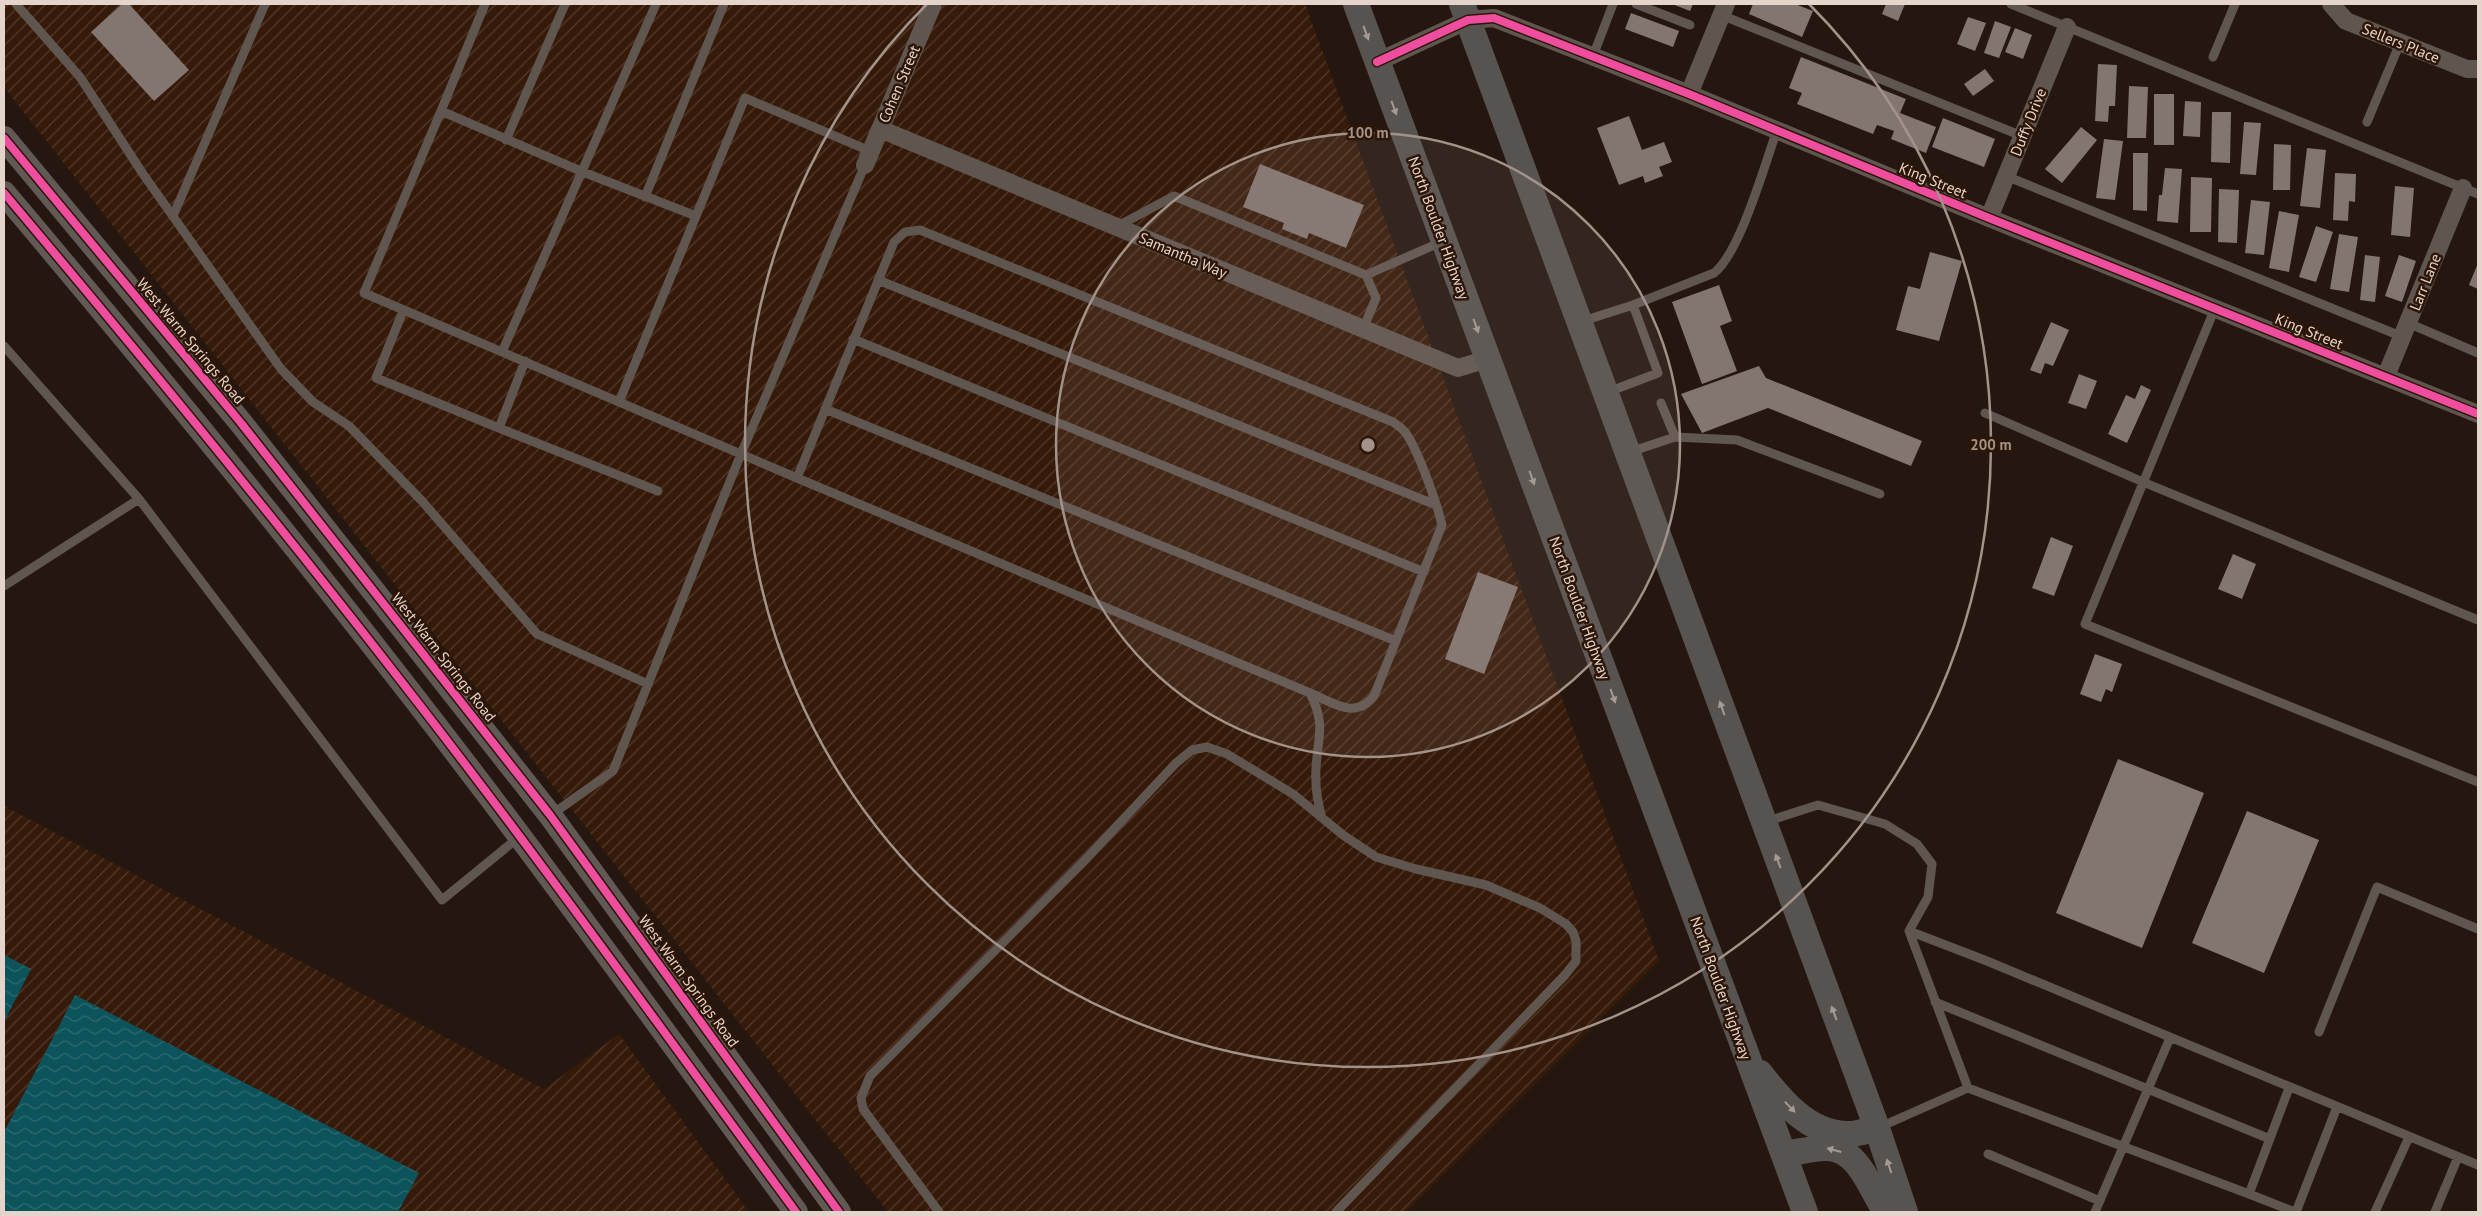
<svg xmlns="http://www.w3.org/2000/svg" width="2482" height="1216" font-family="'PT Sans',sans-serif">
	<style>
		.industrial { fill: url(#industrial-furrows) }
		.water { fill: url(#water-waves) }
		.building { fill: #837670 }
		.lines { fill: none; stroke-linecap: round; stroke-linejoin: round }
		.lane { stroke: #605650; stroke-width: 9 }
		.street { stroke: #605650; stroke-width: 18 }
		.secondary { stroke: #605956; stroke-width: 24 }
		.primary { stroke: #575350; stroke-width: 26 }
		.cycleway-casing { stroke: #2d1507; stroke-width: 11 }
		.cycleway { stroke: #ef4d9e; stroke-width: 8 }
		.oneway { fill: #a59a94 }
		.ring { fill: none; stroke: #a29289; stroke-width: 2.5 }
		.labels { text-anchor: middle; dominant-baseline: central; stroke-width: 5; stroke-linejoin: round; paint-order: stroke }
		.street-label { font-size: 15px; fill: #e5d4cb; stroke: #2d1507 }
		.centre { fill: #a29289; stroke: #2d1507; stroke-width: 2.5 }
		.ring-label { font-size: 15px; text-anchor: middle; font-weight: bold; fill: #a29289; stroke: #2d1507; stroke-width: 5; stroke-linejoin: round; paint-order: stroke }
	</style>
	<defs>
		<pattern id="industrial-furrows" width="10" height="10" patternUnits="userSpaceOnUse" patternTransform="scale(1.25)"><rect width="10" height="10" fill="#361a09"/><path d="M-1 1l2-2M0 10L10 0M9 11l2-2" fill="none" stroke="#533a2c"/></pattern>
		<pattern id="water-waves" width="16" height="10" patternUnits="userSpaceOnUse" patternTransform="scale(1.25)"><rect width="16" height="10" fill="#0c535b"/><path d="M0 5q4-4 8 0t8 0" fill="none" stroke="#2f6b71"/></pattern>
	</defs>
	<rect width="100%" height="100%" fill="#25170f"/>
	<path class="industrial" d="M4,4H1305L1659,961L1406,1212H888L4,87Z
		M4,806L544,1089L619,1034L749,1212H4Z"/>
	<path class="water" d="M4,955L31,969L4,1022Z
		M75,995L419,1173L398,1212H4V1132Z"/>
	<path class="building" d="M122,4H129L189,70L154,101L91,32Z
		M1672,4H1693L1690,11Z
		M1753,4H1795L1813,11L1802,37L1749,14Z
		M1886,4H1905L1898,21L1882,14Z
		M1631,13L1679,31L1673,47L1625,29Z
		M1968,17L1986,23L1975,51L1957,44Z
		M1995,21L2011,27L1999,58L1984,53Z
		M2015,28L2032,35L2023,59L2005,52Z
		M1801,57L1906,99L1900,113L1936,127L1926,153L1891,139L1894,131L1877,125L1873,134L1797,104L1802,93L1789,88Z
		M2098,64L2117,65L2115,106H2109L2108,122L2095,121Z
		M1985,69L1994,81L1973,96L1964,84Z
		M2129,86L2148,87L2146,138H2127Z
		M2154,94H2174V145H2154Z
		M2185,101L2201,102L2200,137L2183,136Z
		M2212,112H2231L2230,163L2211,162Z
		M1629,116L1642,150L1664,142L1672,162L1659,167L1663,176L1645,183L1643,176L1619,185L1597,128Z
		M1943,118L1995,139L1984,167L1932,147Z
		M2244,122L2261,123L2256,175L2240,174Z
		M2081,127L2097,140L2062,183L2045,169Z
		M2104,139L2123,141L2115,200L2096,198Z
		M2274,144L2291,145L2290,190H2273Z
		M2307,148L2326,150L2320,208L2300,206Z
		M2133,153H2148L2147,211L2133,210Z
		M1260,164L1364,205L1346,248L1309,233L1307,239L1282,229L1284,223L1243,207Z
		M2165,168L2182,169L2178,223L2157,221L2159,195H2162Z
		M2335,173L2356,174L2355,202L2349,201L2348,221L2333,220Z
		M2191,177L2212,178L2211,232H2190Z
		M2395,186L2414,188L2410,237L2391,235Z
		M2219,189L2239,190L2237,243L2218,242Z
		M2251,200L2270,202L2264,255L2245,253Z
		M2279,211L2299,215L2289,272L2269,268Z
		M2316,226L2333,232L2316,282L2299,277Z
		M2339,234L2358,237L2349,292L2330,289Z
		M1930,252L1962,261L1939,341L1896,330L1908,286L1920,289Z
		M2365,255L2380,257L2375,302L2360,300Z
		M2399,255L2416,261L2402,302L2385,296Z
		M2478,263V289L2469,285Z
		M1719,285L1732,321L1720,326L1737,371L1702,384L1672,302Z
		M2051,322L2069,330L2053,366L2045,363L2041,374L2030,370Z
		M1759,366L1766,378L1922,441L1911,466L1768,408L1702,433L1681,394Z
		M2079,374L2097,381L2086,409L2068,403Z
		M2141,385L2151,390L2127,443L2108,434L2126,395L2135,399Z
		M2051,537L2073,546L2054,596L2032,588Z
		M2233,554L2256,564L2242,599L2218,589Z
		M1478,572L1518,587L1484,674L1445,659Z
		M2095,654L2122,664L2112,692L2106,689L2101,702L2080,694Z
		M2118,759L2204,793L2142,948L2056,913Z
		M2247,811L2319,840L2264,973L2192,943Z"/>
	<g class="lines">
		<path class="lane" d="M16,4L80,77L143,174L281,369L313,402L349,426L422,501L537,634L648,684L613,771L551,815
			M1636,4L1690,25
			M2011,4L2478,194
			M1721,15L2022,136
			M1593,56L1613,4
			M2213,57L2235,4
			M441,111L485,4
			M2367,122L2400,43
			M506,140L565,4
			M2006,176L2403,337
			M645,197L724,4
			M173,216L265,4
			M696,216L745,98L870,151
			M1116,227L1174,196L1366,275L1441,242
			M878,280L1436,505
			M1633,305L1714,273C1740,253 1765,164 1777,130
			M2215,308L2085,624L2478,782
			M403,311L376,378L499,428
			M1583,321L1633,305L1658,373L1608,392
			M2408,323L2478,353
			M1363,329L1376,298L1366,275
			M853,339L1424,572
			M4,346L139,499L4,586
			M502,352L656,4
			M525,361L499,428L658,491
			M619,402L696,216L583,172L441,111L364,293L797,478L1310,693C1334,703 1355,720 1374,696L1442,525C1437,504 1418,449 1405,432C1402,428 1397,425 1393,422L920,230L905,232L894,242L797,478
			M825,409L1396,641
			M1985,413L2143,482L2478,620
			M1675,437L1737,440L1880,494
			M1630,452L1675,437L1661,403
			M139,499L442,900L519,837
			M648,684L741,454L865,165
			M1310,693C1326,725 1318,735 1316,768C1315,786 1317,801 1322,818
			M1765,822L1818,805L1885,824L1917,844L1932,864L1928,897L1909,931
			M1935,1002L2270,1139
			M2319,1032L2377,887L2478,929
			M1968,1088L1909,931L1987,961L2478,1165
			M2289,1088L2249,1194L2295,1212
			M1880,1127L1968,1088L2249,1194
			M1988,1154L2100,1201
			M939,1212L863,1109L861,1098L870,1076L1087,858L1176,763L1192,750L1207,747L1227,754L1293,794L1343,835L1376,857L1416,869L1486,885L1540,908L1566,924L1573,932L1576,941V961L1565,975L1336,1212
			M2095,1212L2170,1038
			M2296,1212L2337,1107
			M2375,1212L2409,1137
			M2435,1212L2458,1157"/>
		<path class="street" d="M2331,4L2346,21L2467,69H2478
			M1377,62L1468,20L1494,18L1689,94L1989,218L2478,414
			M1689,94L1726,4
			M880,129L1458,368L1488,359
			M865,165L933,4
			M1989,218L2067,27
			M2386,376L2463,188"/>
		<path class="secondary" d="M4,138L241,423L550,815L839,1212
			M4,193C139,353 272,515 401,681C537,855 665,1034 796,1212"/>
		<path class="primary" d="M1356,4L1805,1212
			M1462,4L1877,1128L1905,1212
			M1760,1073C1782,1101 1808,1133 1846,1134C1856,1135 1868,1130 1877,1128
			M1784,1154C1798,1152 1813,1148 1827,1148C1859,1148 1871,1191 1886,1212"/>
		<defs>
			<path id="cycleway" d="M1377,62L1468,20L1494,18L1689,94L1989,218L2478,414
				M4,138L241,423L550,815L839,1212
				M4,193C139,353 272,515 401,681C537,855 665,1034 796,1212"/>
		</defs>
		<use href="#cycleway" class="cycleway-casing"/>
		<use href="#cycleway" class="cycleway"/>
	</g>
	<defs><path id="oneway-solid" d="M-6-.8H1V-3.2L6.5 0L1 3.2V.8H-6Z" transform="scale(1.25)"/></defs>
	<g class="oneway">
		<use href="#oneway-solid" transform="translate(1366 33) rotate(70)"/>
		<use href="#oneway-solid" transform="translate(1394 108) rotate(70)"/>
		<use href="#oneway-solid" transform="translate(1476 326) rotate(70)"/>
		<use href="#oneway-solid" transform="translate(1532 478) rotate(70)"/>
		<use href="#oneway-solid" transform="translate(1613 696) rotate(70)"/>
		<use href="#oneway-solid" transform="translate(1722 708) rotate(-110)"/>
		<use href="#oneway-solid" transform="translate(1778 861) rotate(-110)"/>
		<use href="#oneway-solid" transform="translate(1834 1013) rotate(-110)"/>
		<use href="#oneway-solid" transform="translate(1790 1107) rotate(46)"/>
		<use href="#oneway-solid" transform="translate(1834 1150) rotate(-165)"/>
		<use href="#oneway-solid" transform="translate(1889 1166) rotate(-108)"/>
	</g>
	<circle cx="1368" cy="445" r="312" fill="#a29289" fill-opacity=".12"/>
	<g class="ring">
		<circle cx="1368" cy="445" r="312"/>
		<path d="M1809 4A623 623 0 1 1 927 4"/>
	</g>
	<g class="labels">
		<g class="street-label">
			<text transform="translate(2401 43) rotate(22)">Sellers Place</text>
			<text transform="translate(899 84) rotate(-67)">Cohen Street</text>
			<text transform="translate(2028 122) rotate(-68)">Duffy Drive</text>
			<text transform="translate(1933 180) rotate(22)">King Street</text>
			<text transform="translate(1439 228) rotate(70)">North Boulder Highway</text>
			<text transform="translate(1183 255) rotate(23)">Samantha Way</text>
			<text transform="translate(2425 282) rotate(-68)">Larr Lane</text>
			<text transform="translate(2309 331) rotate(22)">King Street</text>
			<text transform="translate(191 341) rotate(50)">West Warm Springs Road</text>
			<text transform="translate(1580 608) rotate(70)">North Boulder Highway</text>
			<text transform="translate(444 657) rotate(52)">West Warm Springs Road</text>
			<text transform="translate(689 981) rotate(54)">West Warm Springs Road</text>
			<text transform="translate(1721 988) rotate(70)">North Boulder Highway</text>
		</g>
	</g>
	<circle cx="1368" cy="445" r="8" class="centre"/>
	<g class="ring-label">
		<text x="1368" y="138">100 m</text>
		<text x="1991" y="450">200 m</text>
	</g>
	<rect width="2482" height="1216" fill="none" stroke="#e5d4cb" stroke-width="10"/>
</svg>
